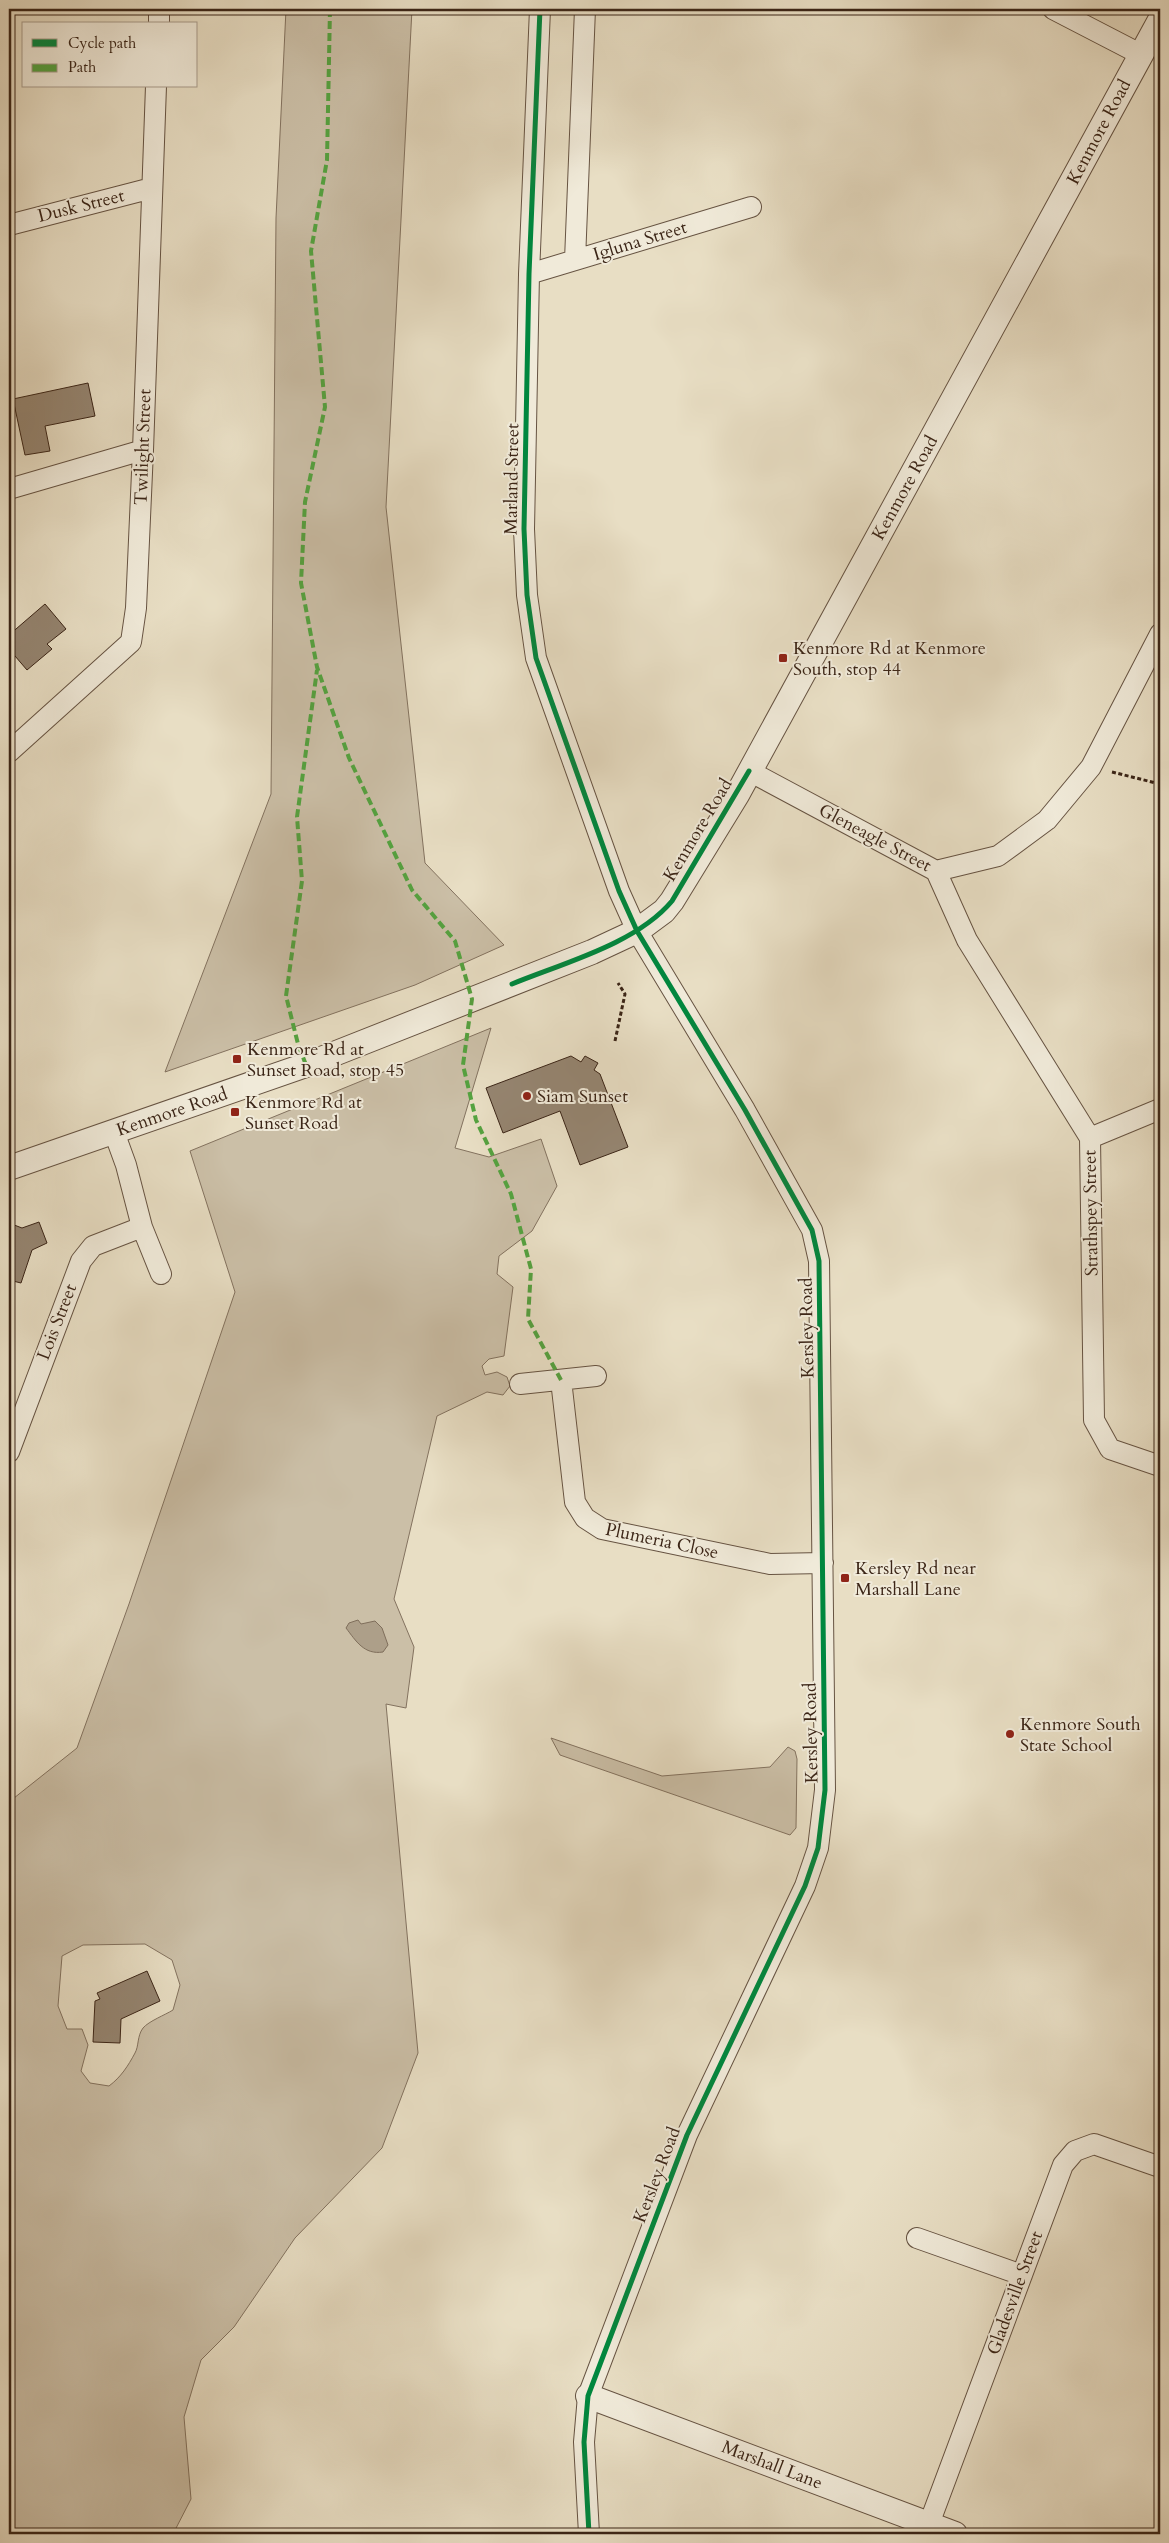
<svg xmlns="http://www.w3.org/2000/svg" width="1169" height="2543" font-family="Cardo,serif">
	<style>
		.green { fill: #cbbfa7; stroke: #83725f; fill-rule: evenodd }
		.water { fill: #ad9f89; stroke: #7f6e5b }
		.building { fill: #958571; stroke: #3b2517 }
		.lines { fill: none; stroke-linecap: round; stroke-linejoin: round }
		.minor-casing { stroke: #665342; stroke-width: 22 }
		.tertiary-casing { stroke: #665342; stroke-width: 26 }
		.path { stroke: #3b2517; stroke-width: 3; stroke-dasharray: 4 2.5; stroke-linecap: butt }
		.minor { stroke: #f0ead9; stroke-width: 20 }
		.tertiary { stroke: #f0ead9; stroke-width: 24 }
		.quiet { stroke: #54a340; stroke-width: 4; stroke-dasharray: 8 4; stroke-linecap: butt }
		.cycleway-casing { stroke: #f0ead9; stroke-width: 8 }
		.cycleway { stroke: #00873e; stroke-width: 5 }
		.poi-dot { fill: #8f2418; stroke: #f0ead9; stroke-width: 2 }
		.labels { text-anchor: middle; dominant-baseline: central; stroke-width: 4; stroke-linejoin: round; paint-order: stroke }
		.street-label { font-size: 18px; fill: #3b2517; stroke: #f0ead9 }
		.poi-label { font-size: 18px; fill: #3b2517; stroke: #f0ead9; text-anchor: start }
	</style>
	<rect width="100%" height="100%" fill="#e8dec4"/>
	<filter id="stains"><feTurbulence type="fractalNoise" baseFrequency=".004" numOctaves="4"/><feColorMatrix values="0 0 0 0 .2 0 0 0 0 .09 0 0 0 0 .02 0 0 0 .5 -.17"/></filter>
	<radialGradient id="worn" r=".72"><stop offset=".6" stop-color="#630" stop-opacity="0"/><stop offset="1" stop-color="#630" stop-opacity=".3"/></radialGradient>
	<path class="green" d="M286,9H412L386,507L425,863L504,945L415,985L165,1072L271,794L276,218Z
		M491,1028L455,1148L489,1157L541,1139L557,1186L532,1231L499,1256L497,1274L513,1287L504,1356L489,1359L482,1366L485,1375L497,1372L507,1377L510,1386L503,1395L487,1392L437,1416L394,1599L414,1647L406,1708L386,1704L418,2053L382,2148L295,2238L234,2327L201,2360L184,2417L191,2499L173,2534H9V1802L77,1748L129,1604L235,1292L190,1151ZM145,1944L172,1960L180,1985L173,2010C165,2015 149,2021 143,2028C137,2036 139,2046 135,2053C128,2066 121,2077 109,2086L90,2083L81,2071L88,2045L82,2029H67L58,2006L62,1956L83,1945Z
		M551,1738L662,1776L770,1767L788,1747L795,1751L797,1759L796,1828L790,1835L560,1755Z"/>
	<path class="water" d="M358,1620L361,1624L375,1621L382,1628L388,1645L383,1652C364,1655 356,1641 346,1628L349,1623Z"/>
	<path class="building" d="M88,383L95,416L45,426L50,451L25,455L13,399Z
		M45,604L66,629L47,644L52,649L27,670L9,649V635Z
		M571,1056L581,1062L585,1056L598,1063L594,1070L600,1074L628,1147L580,1165L560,1111L503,1133L486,1088Z
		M39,1222L47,1243L32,1250L21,1283L9,1280V1223L22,1228Z
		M147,1971L160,2001L121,2019L120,2043L93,2042L95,2001L100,1999L97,1993Z"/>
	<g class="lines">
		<defs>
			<path id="minor" d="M540,9L529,274L524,529L527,595L536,658L619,891L637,931L745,1110L812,1230L819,1261L825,1790L818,1848L805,1886L687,2135L588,2396L584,2442L589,2534
				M1053,9L1140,54
				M159,24V9
				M9,225L152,188
				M575,260L585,9
				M529,274L751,207
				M9,489L143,450
				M9,752L131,642L136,608L143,450L156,86
				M749,771L936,871L998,856L1047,820L1091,767L1160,634
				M936,871L967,940L1090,1138L1094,1420L1110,1449L1160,1466
				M114,1132L126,1165L142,1227L161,1274
				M1090,1138L1160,1109
				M561,1380L575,1502L585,1518L602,1529L770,1564L823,1563
				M520,1384L596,1376
				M9,1452L81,1261L93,1246L142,1227
				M917,2238L1022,2275
				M929,2524L1063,2165L1075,2151L1094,2144L1160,2167"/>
			<path id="tertiary" d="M9,1168L306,1065L592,952L637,931L664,911L672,901L737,795L1160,20
				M588,2396L955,2534"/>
		</defs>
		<use href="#minor" class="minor-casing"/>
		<use href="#tertiary" class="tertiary-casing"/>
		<path class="path" d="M1112,772L1160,784
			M615,1041L625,994L618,983"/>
		<use href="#minor" class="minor"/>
		<use href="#tertiary" class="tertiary"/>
		<path class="quiet" d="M330,9L327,160L311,251L325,407L305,502L301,583L317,667L349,758L412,890L455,941L472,999L463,1065L476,1120L511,1194L531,1269L528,1319L561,1380
			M306,1065L298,1044L286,996L302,881L297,817L317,670"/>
		<defs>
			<path id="cycleway" d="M540,9L529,274L524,529L527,595L536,658L619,891L637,931L745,1110L812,1230L819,1261L825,1790L818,1848L805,1886L687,2135L588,2396L584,2442L589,2534
				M512,984C563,963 636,944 672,901L749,771"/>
		</defs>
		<use href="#cycleway" class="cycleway-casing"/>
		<use href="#cycleway" class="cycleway"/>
	</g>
	<g class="poi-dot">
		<rect x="778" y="653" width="10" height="10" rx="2.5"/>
		<rect x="232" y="1054" width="10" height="10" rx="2.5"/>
		<circle cx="527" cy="1096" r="5"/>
		<rect x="230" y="1107" width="10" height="10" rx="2.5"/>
		<rect x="840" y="1573" width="10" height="10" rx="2.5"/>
		<circle cx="1010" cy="1734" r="5"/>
	</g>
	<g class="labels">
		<g class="street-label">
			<text transform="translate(1099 132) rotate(-62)">Kenmore Road</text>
			<text transform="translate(81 206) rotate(-14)">Dusk Street</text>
			<text transform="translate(640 241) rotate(-17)">Igluna Street</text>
			<text transform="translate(143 447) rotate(-88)">Twilight Street</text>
			<text transform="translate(512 479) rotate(-89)">Marland Street</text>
			<text transform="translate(905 488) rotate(-61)">Kenmore Road</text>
			<text transform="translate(698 830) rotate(-59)">Kenmore Road</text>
			<text transform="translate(875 838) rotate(28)">Gleneagle Street</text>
			<text transform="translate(172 1112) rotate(-19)">Kenmore Road</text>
			<text transform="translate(1091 1213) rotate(-91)">Strathspey Street</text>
			<text transform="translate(57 1322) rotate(-69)">Lois Street</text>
			<text transform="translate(807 1328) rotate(-91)">Kersley Road</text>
			<text transform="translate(662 1541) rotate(12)">Plumeria Close</text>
			<text transform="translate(811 1733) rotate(-91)">Kersley Road</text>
			<text transform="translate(657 2175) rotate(-69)">Kersley Road</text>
			<text transform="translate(1015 2293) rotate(-70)">Gladesville Street</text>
			<text transform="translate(772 2465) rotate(21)">Marshall Lane</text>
		</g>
		<g class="poi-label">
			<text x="793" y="648">Kenmore Rd at Kenmore<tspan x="793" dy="21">South, stop 44</tspan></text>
			<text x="247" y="1049">Kenmore Rd at<tspan x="247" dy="21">Sunset Road, stop 45</tspan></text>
			<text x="537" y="1096">Siam Sunset</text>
			<text x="245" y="1102">Kenmore Rd at<tspan x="245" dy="21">Sunset Road</tspan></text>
			<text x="855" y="1568">Kersley Rd near<tspan x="855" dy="21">Marshall Lane</tspan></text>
			<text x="1020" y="1724">Kenmore South<tspan x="1020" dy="21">State School</tspan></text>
		</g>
	</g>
	<rect width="1169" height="2543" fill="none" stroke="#e8dec4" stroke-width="30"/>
	<rect x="10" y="10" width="1149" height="2523" fill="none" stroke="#3b2517" stroke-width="2.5"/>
	<rect x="15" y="15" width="1139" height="2513" fill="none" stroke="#3b2517"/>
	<rect x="22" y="22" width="175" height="65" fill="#f0ead9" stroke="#a89b8b"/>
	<rect x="32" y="39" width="25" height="8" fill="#00873e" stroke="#a89b8b"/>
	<text x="68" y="48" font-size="15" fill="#3b2517">Cycle path</text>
	<rect x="32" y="64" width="25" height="8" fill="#54a340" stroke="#a89b8b"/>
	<text x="68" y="72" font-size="15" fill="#3b2517">Path</text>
	<rect width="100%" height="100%" filter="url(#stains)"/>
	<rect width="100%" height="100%" fill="url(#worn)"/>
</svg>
